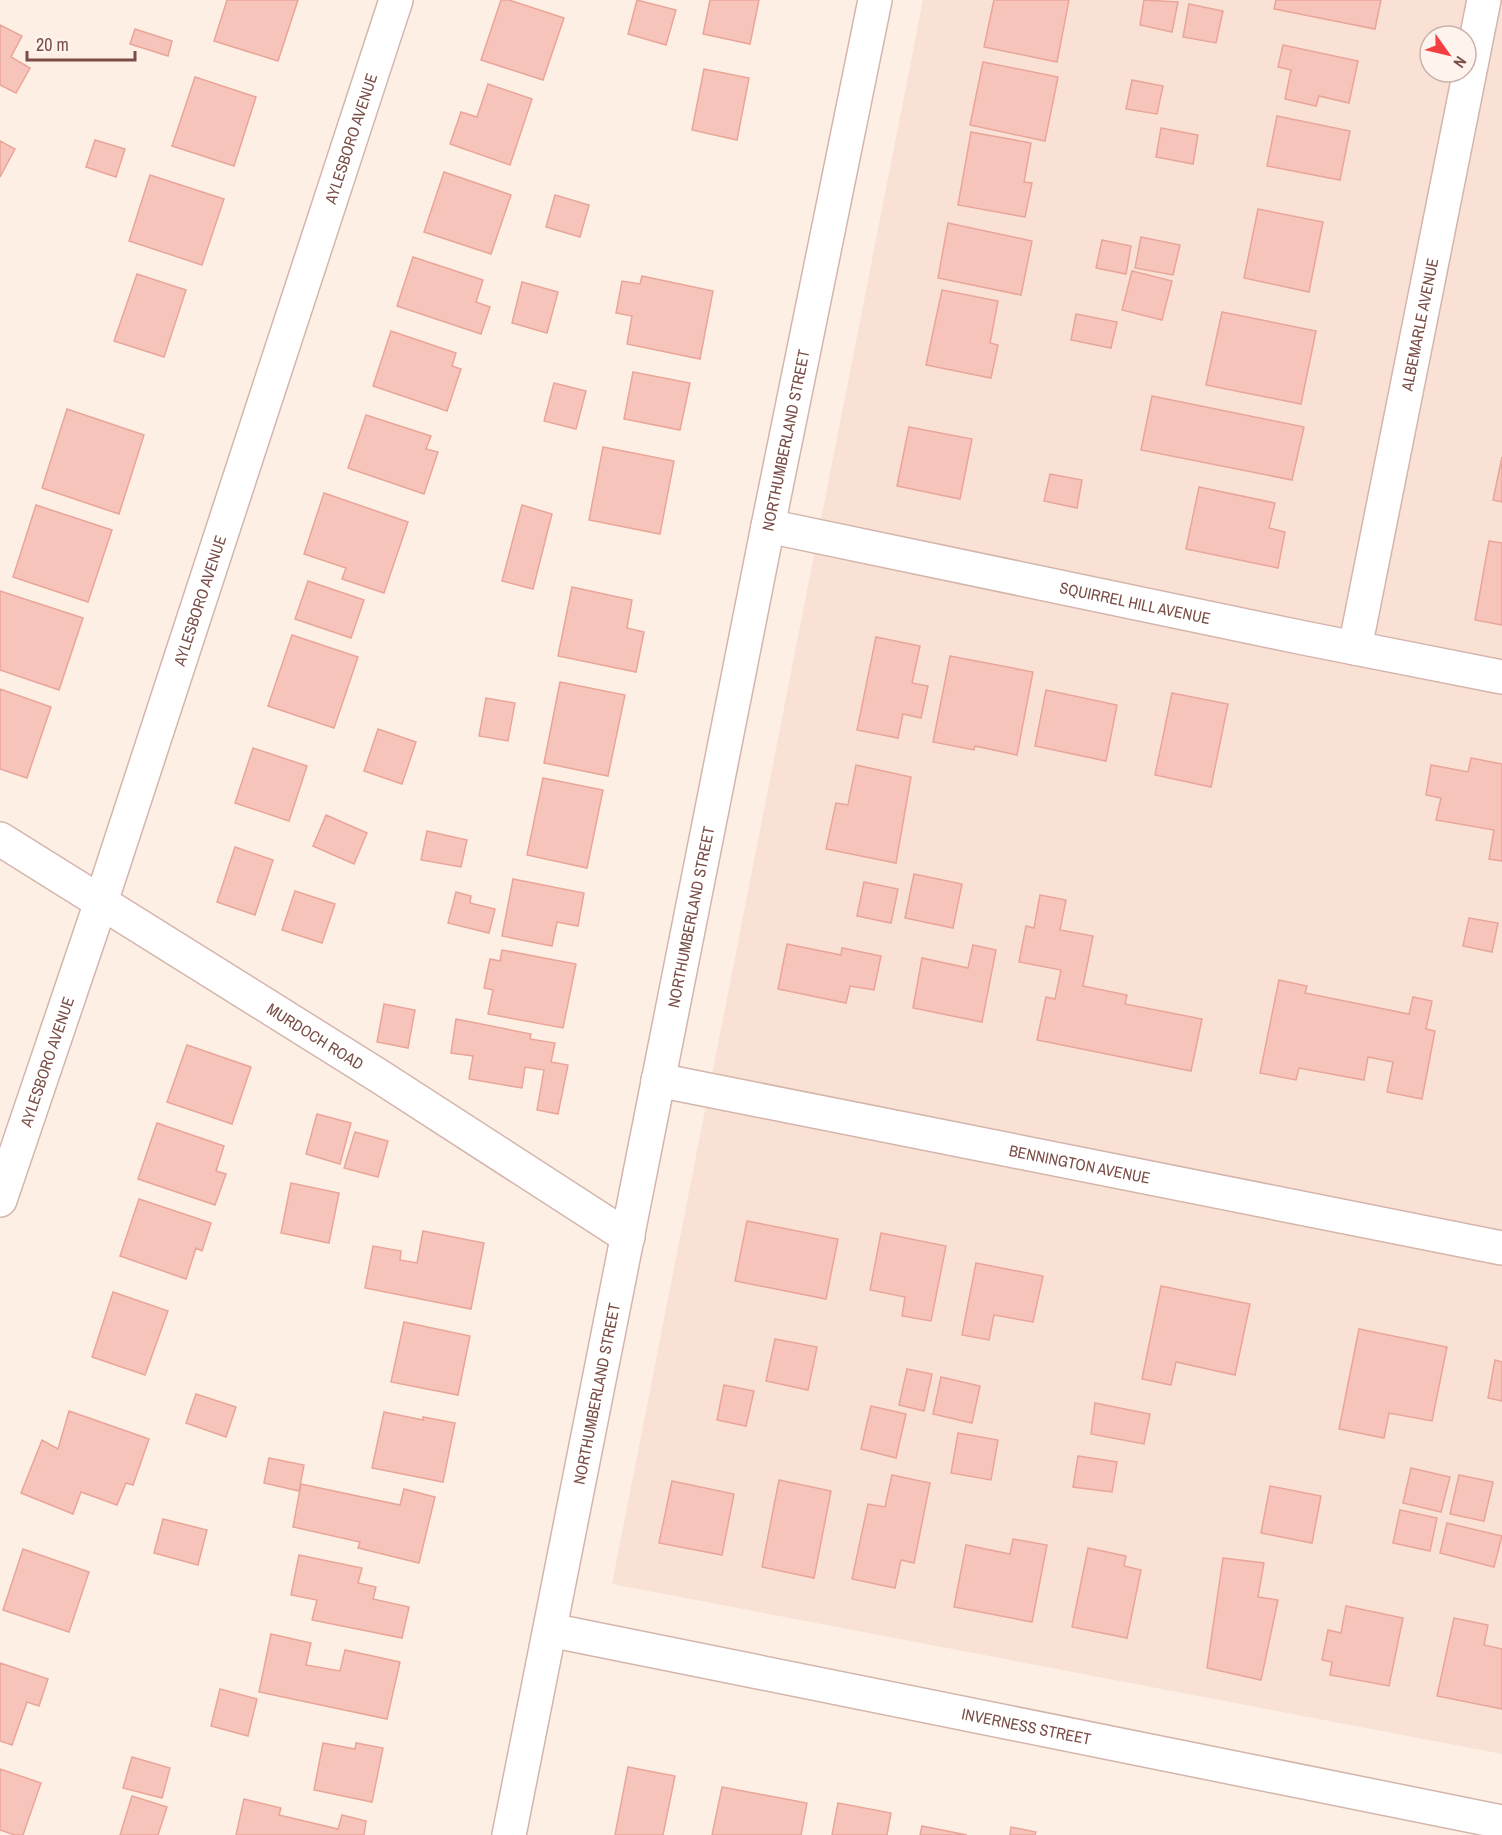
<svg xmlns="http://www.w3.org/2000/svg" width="1502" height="1835" font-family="'Archivo Narrow',sans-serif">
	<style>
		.residential { fill: #f9e1d5; fill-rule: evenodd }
		.building { fill: #f6c4ba; stroke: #eaa599; stroke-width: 1.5 }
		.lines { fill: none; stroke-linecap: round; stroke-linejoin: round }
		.minor-casing { stroke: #d4b5ac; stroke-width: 36 }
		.minor { stroke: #fff; stroke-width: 33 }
		.labels { text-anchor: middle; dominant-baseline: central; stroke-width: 5; stroke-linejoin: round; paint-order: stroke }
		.street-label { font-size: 16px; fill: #7a4e47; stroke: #fff4ed }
	</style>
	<rect width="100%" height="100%" fill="#feefe5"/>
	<path class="residential" d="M923,0H1502V1754L612,1584ZM1430,36H1466V72H1430Z"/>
	<path class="building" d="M227,0H298L278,61L214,41Z
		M501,0H509L564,18L543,80L481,60Z
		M637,0L676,10L666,45L628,34Z
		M710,0H759L750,44L703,34Z
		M994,0H1069L1057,62L984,47Z
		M1144,0L1178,2L1172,32L1140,25Z
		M1276,0H1381L1375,29L1274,9Z
		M1189,4L1223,11L1216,43L1183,37Z
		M0,25L22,36L11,57L30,68L16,93L0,85Z
		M135,29L172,41L168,56L130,44Z
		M1283,45L1358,61L1349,103L1319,96L1316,106L1285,99L1291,70L1278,67Z
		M983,62L1058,77L1045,141L970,125Z
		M704,69L749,78L737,140L692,130Z
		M195,77L256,97L234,166L172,146Z
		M1132,80L1163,86L1157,114L1126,109Z
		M488,84L532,99L510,165L450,144L461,112L477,117Z
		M1277,116L1350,131L1340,180L1267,166Z
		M1161,128L1198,135L1193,164L1156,157Z
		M971,132L1031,143L1024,182L1032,183L1025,217L958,205Z
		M95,140L125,149L116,177L86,167Z
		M0,141L15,149L0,177Z
		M444,172L511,195L491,254L424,232Z
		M150,175L224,199L202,265L129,241Z
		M555,195L589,205L580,237L546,227Z
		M1258,209L1323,222L1309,292L1244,278Z
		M948,223L1032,241L1021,295L938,278Z
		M1141,237L1180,245L1173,275L1135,268Z
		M1102,240L1131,246L1126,274L1096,268Z
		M413,257L483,280L476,302L490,307L481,334L397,306Z
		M1132,271L1172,281L1162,320L1122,310Z
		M137,274L186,290L164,357L114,341Z
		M642,276L713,291L700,359L627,344L632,316L616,313L622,281L640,284Z
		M522,282L558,292L547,333L512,323Z
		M942,290L998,301L990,343L998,345L991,378L926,365Z
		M1222,312L1316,331L1301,404L1206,385Z
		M1076,314L1117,322L1111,348L1071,340Z
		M391,331L456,353L452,366L461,369L447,411L373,386Z
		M633,372L690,383L680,430L624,419Z
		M554,383L586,391L576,429L544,421Z
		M1152,396L1304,427L1292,480L1141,450Z
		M67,409L144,435L119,514L42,488Z
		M366,415L431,436L426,449L438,452L424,494L348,468Z
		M909,427L972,439L960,499L897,486Z
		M603,447L674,461L660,534L589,520Z
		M1502,457V502L1493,500Z
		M1050,474L1082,480L1077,508L1044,501Z
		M1199,487L1275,503L1269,528L1285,532L1278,568L1186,549Z
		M324,493L408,522L384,593L342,579L346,568L304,554Z
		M36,505L112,530L88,602L13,577Z
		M522,505L552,514L533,589L502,581Z
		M1489,541L1502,543V625L1475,620Z
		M308,581L364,600L351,638L295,619Z
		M572,587L632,600L627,628L644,632L636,672L558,656Z
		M0,591L83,618L59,690L0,670Z
		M292,635L358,657L334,728L268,706Z
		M876,637L920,646L912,683L928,686L921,718L903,714L898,738L857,730Z
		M950,656L1033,672L1017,755L975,746L974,750L933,742Z
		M560,682L625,695L608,776L544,763Z
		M0,689L51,707L27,778L0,769Z
		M1046,690L1117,705L1106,761L1035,746Z
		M1172,693L1228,704L1211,787L1155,775Z
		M486,698L515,703L508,741L479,736Z
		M378,729L416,742L402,784L364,771Z
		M253,748L307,766L289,821L235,803Z
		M1471,758L1502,764V861L1489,859L1494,830L1436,820L1441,798L1426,795L1431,765L1468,772Z
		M856,765L911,777L896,863L826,849L836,803L848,805Z
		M543,778L603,790L587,868L527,855Z
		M326,815L367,833L354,864L313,846Z
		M427,831L467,840L461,867L421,860Z
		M235,847L273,860L255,915L217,902Z
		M914,874L962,884L953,928L905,918Z
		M513,879L584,893L578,926L557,922L552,946L502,936Z
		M864,882L898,889L891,923L857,916Z
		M295,891L335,904L322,943L282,930Z
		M456,892L471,896L470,903L495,909L489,933L448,923Z
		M1040,895L1066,900L1060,930L1093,936L1083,986L1127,995L1125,1004L1202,1019L1191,1071L1037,1040L1046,997L1055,999L1061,970L1019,962L1026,926L1034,928Z
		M1469,918L1498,923L1492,952L1463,946Z
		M787,944L841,955L842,948L881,956L874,990L850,986L846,1003L778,989Z
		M973,945L996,950L982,1022L913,1008L922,958L968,968Z
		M502,950L576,964L563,1028L488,1014L493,990L484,988L490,959L500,961Z
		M1279,980L1307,986L1305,993L1409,1014L1413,997L1432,1001L1426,1029L1435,1031L1422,1099L1387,1092L1393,1062L1368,1057L1364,1080L1299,1068L1296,1080L1260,1073Z
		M384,1004L415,1010L408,1048L377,1042Z
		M456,1019L531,1034L530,1039L555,1043L551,1062L568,1065L558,1114L537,1110L544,1070L525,1067L522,1088L469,1079L473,1056L451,1053Z
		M187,1045L251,1067L232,1124L167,1102Z
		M317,1114L351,1123L340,1164L306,1154Z
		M157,1123L224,1146L216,1171L226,1174L215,1205L138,1179Z
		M355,1132L388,1141L378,1177L344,1168Z
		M291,1183L339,1193L329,1243L281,1233Z
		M139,1199L211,1223L202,1251L196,1248L186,1279L120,1256Z
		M747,1221L838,1239L826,1299L735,1281Z
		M423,1231L484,1243L471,1309L365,1288L373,1246L401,1251L400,1260L417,1263Z
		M881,1233L946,1246L931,1321L902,1316L905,1297L870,1290Z
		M976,1263L1043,1276L1033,1322L994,1315L989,1340L962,1335Z
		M1161,1286L1250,1304L1235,1375L1176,1362L1171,1385L1142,1379Z
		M113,1292L168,1311L145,1375L92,1357Z
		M404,1322L470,1336L458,1395L391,1382Z
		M1359,1329L1447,1347L1432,1421L1389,1413L1384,1438L1339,1429Z
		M775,1339L817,1347L808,1390L766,1381Z
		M1495,1360L1502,1362V1401L1488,1398Z
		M907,1369L932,1374L924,1411L899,1405Z
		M941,1377L980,1386L972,1423L933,1414Z
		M724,1385L754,1391L746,1426L717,1420Z
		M196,1394L236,1407L226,1437L186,1423Z
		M1095,1403L1150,1414L1144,1444L1091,1434Z
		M871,1406L906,1414L896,1458L861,1449Z
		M69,1411L149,1439L133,1485L126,1483L117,1505L81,1492L73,1514L21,1493L42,1440L58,1449Z
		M384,1412L423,1420V1417L455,1423L443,1482L372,1468Z
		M958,1433L998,1440L991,1480L951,1473Z
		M1078,1456L1117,1462L1112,1492L1073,1487Z
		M269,1458L304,1465L299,1491L264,1483Z
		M1411,1468L1450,1477L1441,1512L1403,1503Z
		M892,1475L930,1483L914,1563L901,1560L895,1588L852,1579L868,1504L885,1507Z
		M1459,1475L1493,1482L1484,1521L1450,1514Z
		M779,1480L831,1491L814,1578L762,1567Z
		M672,1481L734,1494L722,1555L659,1543Z
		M301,1484L400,1505L404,1489L435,1497L419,1563L358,1548L360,1542L293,1527Z
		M1270,1486L1321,1496L1312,1543L1261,1533Z
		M1400,1510L1437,1518L1430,1551L1393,1543Z
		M163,1519L207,1530L198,1565L154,1553Z
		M1447,1523L1502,1536L1494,1567L1440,1553Z
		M1013,1539L1047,1545L1032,1622L954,1607L966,1545L1010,1554Z
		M1088,1548L1126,1556L1124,1566L1141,1570L1127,1638L1072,1627Z
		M23,1549L89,1572L69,1632L3,1610Z
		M299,1555L362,1568L358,1583L376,1587L373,1599L409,1607L402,1638L312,1620L317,1600L291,1595Z
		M1223,1558L1264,1563L1258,1597L1278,1600L1261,1680L1207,1668Z
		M1346,1606L1403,1618L1389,1686L1330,1675L1332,1662L1322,1660L1328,1630L1341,1633Z
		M1454,1618L1488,1625L1484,1645L1502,1649V1709L1437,1696Z
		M271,1634L311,1643L306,1665L340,1671L345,1650L400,1662L387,1719L259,1692Z
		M0,1663L48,1679L39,1706L27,1702L12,1745L0,1741Z
		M220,1689L257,1699L248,1736L211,1726Z
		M323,1743L355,1749L356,1743L383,1748L372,1802L314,1790Z
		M132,1757L170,1768L162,1798L123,1788Z
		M628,1767L675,1776L663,1835H615Z
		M0,1769L41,1783L23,1835H15L0,1830Z
		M722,1787L807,1803L801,1835H712Z
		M132,1796L167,1807L158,1835H120Z
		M244,1799L281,1808L279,1815L338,1829L342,1815L366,1821L364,1835H236Z
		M838,1803L891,1813L887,1835H832Z
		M922,1826L967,1835H920Z
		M1011,1827L1036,1832L1035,1835H1010Z"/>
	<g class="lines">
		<defs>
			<g id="minor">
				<path id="s1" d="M768,526L1304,638L1502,677"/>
				<path id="s2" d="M1355,648L1484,0"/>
				<path id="s3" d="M0,839L379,1076L628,1237"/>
				<path id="s4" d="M658,1080L1502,1248"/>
				<path id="s5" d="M0,1200L101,902L396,0"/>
				<path id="s6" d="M550,1630L1502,1822"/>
				<path id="s7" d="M509,1835L768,526L875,0"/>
			</g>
		</defs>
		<use href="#minor" class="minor-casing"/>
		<use href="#minor" class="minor"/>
	</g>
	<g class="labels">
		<g class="street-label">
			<text stroke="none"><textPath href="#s5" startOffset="1118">AYLESBORO AVENUE</textPath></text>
			<text stroke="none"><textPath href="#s2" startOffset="330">ALBEMARLE AVENUE</textPath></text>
			<text stroke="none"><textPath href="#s7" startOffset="1422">NORTHUMBERLAND STREET</textPath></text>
			<text stroke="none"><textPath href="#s5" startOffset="632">AYLESBORO AVENUE</textPath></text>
			<text stroke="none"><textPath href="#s1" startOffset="375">SQUIRREL HILL AVENUE</textPath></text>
			<text stroke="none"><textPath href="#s7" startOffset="936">NORTHUMBERLAND STREET</textPath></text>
			<text stroke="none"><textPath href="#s3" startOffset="372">MURDOCH ROAD</textPath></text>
			<text stroke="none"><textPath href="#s5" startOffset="146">AYLESBORO AVENUE</textPath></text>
			<text stroke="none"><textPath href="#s4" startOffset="430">BENNINGTON AVENUE</textPath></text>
			<text stroke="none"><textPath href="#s7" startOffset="450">NORTHUMBERLAND STREET</textPath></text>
			<text stroke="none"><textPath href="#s6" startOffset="486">INVERNESS STREET</textPath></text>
		</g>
	</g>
	<g transform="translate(1448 54) rotate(124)"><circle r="28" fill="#fff4ed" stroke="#cab2ab" stroke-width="1.5"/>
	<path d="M0-4.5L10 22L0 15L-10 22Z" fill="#f33f40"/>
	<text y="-9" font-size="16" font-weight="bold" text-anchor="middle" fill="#7a4e47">N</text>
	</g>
	<path d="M27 51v9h108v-9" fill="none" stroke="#7a4e47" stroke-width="3"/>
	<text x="36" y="51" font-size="18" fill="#7a4e47" stroke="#fff4ed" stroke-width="4.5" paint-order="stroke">20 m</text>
</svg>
